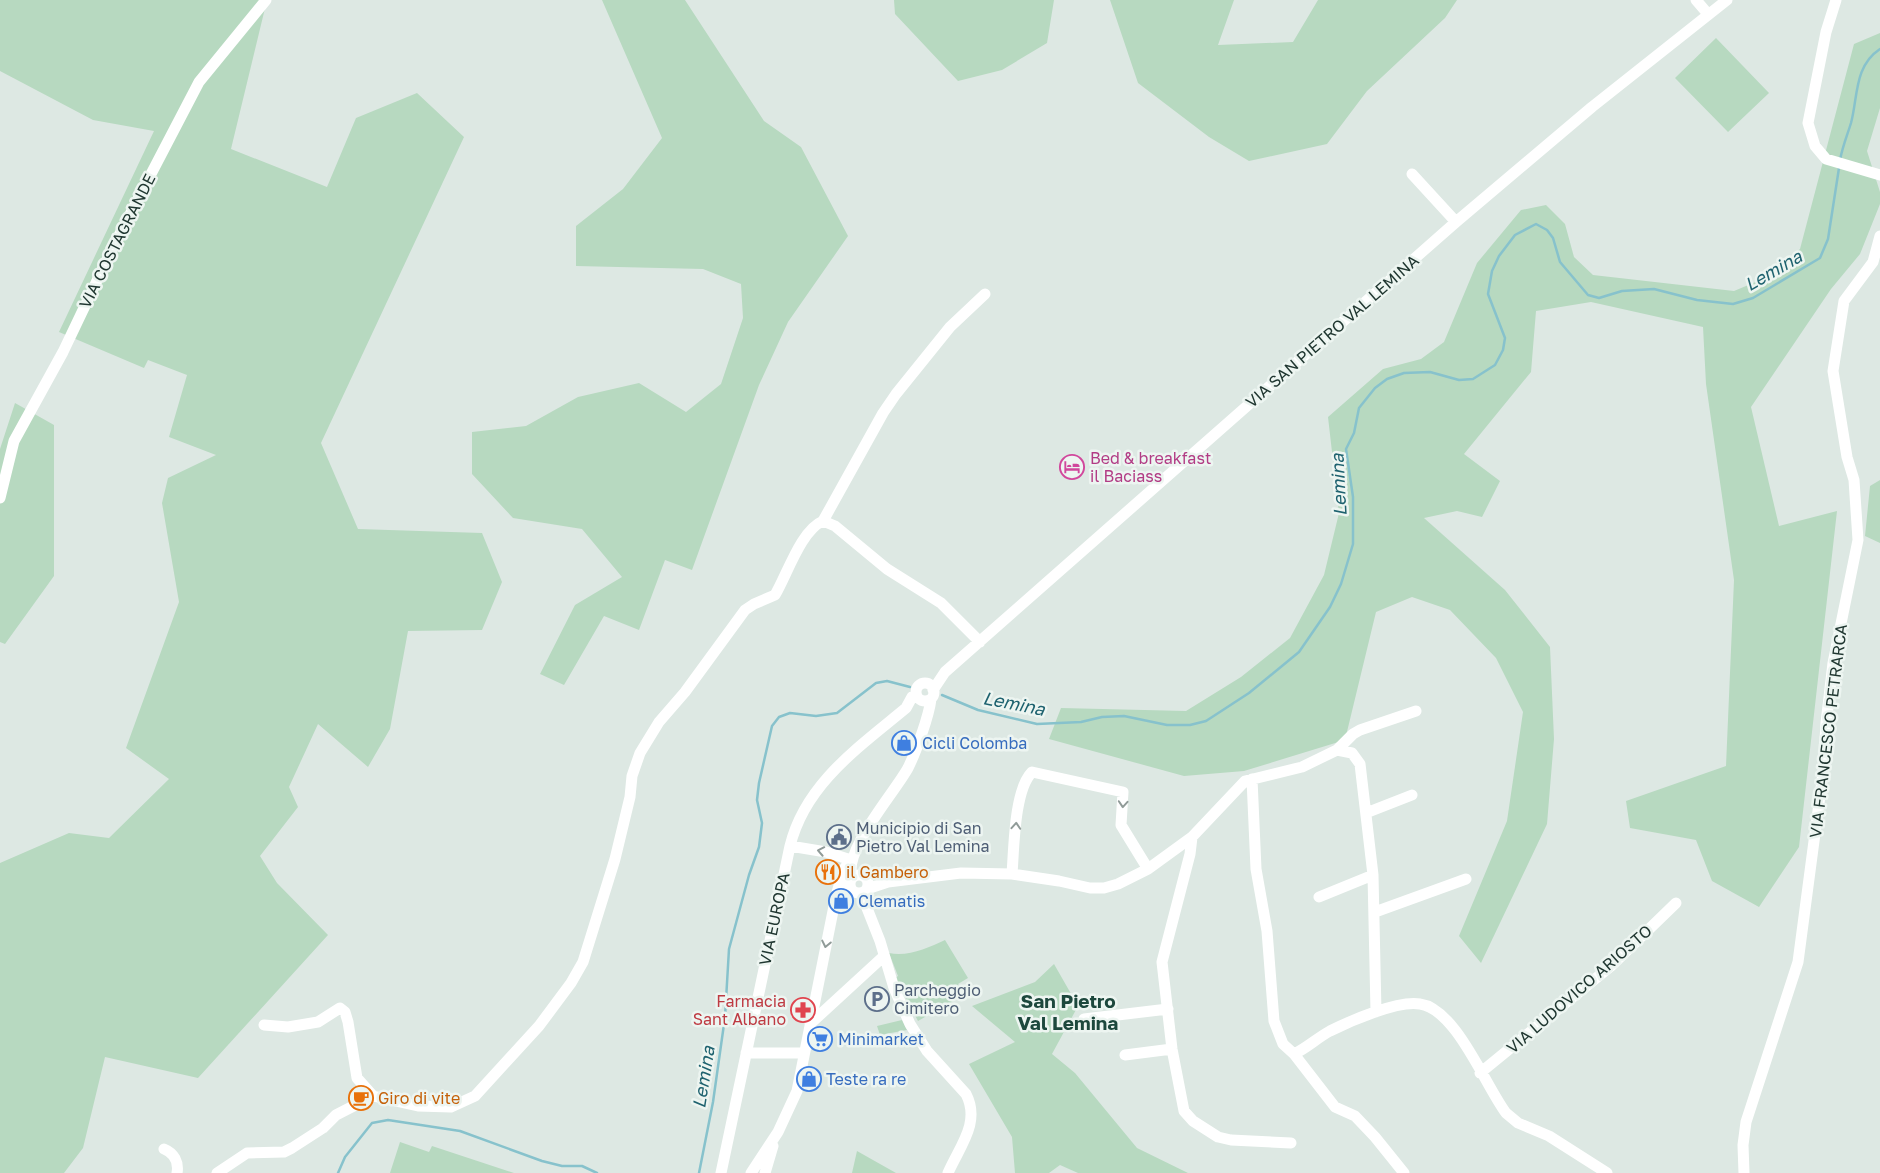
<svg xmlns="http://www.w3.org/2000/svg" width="1880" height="1173" font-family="'Golos Text',sans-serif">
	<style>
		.green { fill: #b7d9c0 }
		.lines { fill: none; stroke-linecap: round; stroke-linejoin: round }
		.stream { stroke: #87c2cc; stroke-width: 2.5 }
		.minor { stroke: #fff; stroke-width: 11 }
		.oneway { stroke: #909b98 }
		.labels { text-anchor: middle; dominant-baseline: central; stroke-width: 5; stroke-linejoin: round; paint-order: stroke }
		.street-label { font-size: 16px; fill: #203731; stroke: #edf5f1 }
		.hotel-label { font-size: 16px; fill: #b23c85; stroke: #edf5f1; text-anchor: start }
		.shop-label { font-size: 16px; fill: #366cbe; stroke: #edf5f1; text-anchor: start }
		.service-label { font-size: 16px; fill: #4e5e75; stroke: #edf5f1; text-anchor: start }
		.food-label { font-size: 16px; fill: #c56008; stroke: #edf5f1; text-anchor: start }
		.health-label { font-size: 16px; fill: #be3a42; stroke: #edf5f1; text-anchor: end }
		.water-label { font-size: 18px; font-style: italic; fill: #1e626f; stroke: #edf5f1 }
		.quarter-label { font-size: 19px; font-weight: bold; fill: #1d483d; stroke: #edf5f1 }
	</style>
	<rect width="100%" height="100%" fill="#dde8e3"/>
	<path class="green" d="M0,0H267L231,149L327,187L356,118L417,93L464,137L321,443L358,529L482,533L502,582L482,630L408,631L390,729L368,767L318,724L289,787L298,807L260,856L277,883L328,935L198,1078L105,1057L83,1148L64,1173H0V863L69,833L109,838L169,779L126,748L179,602L162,503L168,478L216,455L169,437L187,375L148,360L144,368L59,332L154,131L93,120L0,71Z
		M602,0H685L764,121L801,147L848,236L788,322L759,385L692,570L665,560L639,630L604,616L564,685L540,674L575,605L622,577L582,529L513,518L472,474V432L526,426L578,397L639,383L686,412L721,384L743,318L741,284L703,269L576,266V226L623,189L662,138Z
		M894,0H1054L1047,43L1002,70L958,81L895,14Z
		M1110,0H1234L1218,45L1293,42L1318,0H1457L1445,18L1367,91L1327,144L1249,161L1209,137L1138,83Z
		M1880,33V108L1867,151L1880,192V204L1860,254L1831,289L1751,407L1779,526L1837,511L1799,847L1759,907L1712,881L1696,840L1630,828L1626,801L1726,766L1734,580L1706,384L1703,327L1591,302L1536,311L1531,372L1464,454L1500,481L1482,517L1457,511L1424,518L1505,590L1550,647L1554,739L1547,824L1481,963L1459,936L1507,821L1523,712L1496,658L1450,610L1412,597L1376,612L1345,740L1244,771L1184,776L1049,739L1061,708L1186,711L1241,677L1290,638L1324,575L1339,513L1328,417L1383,369L1421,359L1444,342L1477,263L1521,210L1546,205L1565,224L1574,257L1593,275L1734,291L1770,276L1800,249L1854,44Z
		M1716,38L1769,93L1728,132L1675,78Z
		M15,403L54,425V576L5,644L0,642V449Z
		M1880,480V543L1865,536L1870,486Z
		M945,940L968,978L958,984L965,994L918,1021L895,978L898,976L889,953C908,957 928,948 945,940Z
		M1054,964L1078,1006L1052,1054L1075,1073L1137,1148L1188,1173H1078L1060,1165L1049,1173H1015L1012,1137L969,1064L1015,1042L972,1006L1035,982Z
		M902,1020L907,1030L880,1035L877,1026Z
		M400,1142L429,1152L432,1146L514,1173H390Z
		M857,1151L896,1173H852Z"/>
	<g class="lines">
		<path class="stream" d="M1840,160C1843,145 1847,136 1851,123C1858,97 1854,66 1880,49
			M942,695L978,710L1037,724L1081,722L1102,717L1124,716L1167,725H1190L1206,721L1249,693L1299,652L1330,607L1341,584L1353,544V497L1346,449L1354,433L1359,408L1375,388L1387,379L1404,373L1430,372L1459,380L1473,379L1495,365L1503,350L1505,338L1488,294L1492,271L1499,256L1515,235L1536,224L1547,230L1553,238L1560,262L1588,295L1599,298L1622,291L1654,289L1697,300L1733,304L1753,298L1820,258L1828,239L1839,168
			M338,1173L345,1157L372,1123L388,1120L460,1131L542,1161L562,1166H582L597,1173
			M699,1173L713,1102L725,1017L729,949L749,875L759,847L762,823L757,800L759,783L772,726L779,717L790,713L816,716L837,713L876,683L887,681L910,687"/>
		<path class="minor" d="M1696,0L1708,14
			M1836,0L1826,32L1808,123L1815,146L1826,159L1880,175
			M1412,174L1456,222
			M0,498L14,441L63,352L114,245L199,82L266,0
			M823,521L835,526L887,569L941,603L980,642
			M916 692a9 9 0 1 1 18 0a9 9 0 1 1-18 0Z
			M933,690L945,672L1456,222L1592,107L1727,0
			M1337,750L1353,734L1360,730L1416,711
			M1252,779L1256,869L1267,931L1274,1021L1283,1044L1294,1054C1307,1048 1317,1038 1330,1031C1350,1021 1398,1000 1420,1004C1456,1009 1485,1085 1506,1113L1518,1123L1549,1136L1607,1173
			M1366,813L1412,795
			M1192,837L1190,854L1162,962L1172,1049L1184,1111L1193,1121L1218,1137L1231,1140L1291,1143
			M790,846L826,852L851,860L844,869L838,889
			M1012,874C1014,849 1014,790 1032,772L1123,792L1121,825L1148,869
			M850 884a9 9 0 1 1 18 0a9 9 0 1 1-18 0Z
			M852,878C843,850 893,795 908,768C916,752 929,716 931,699
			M867,889L888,882L961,873L1012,874L1059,881L1090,888H1104L1118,884L1148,869L1192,837L1245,781L1302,767L1337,750L1352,753L1360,764L1373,875L1376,1012
			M861,893L880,941L894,988L910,1024L927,1051L966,1094C981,1123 959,1147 948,1173
			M1319,897L1373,875
			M1375,912L1466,879
			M1084,1019L1168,1009
			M810,1024L884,956
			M264,1025L288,1027L318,1022L340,1008L345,1012L348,1022L357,1078L373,1096L418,1106L451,1107L475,1096L539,1026L571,983L583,962L615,859L630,797L632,776L640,753L659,722L685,692L745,610L754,604L775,595C787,575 801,530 823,521L883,413L896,394L950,327L985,294
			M746,1053H804
			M1294,1054L1335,1107L1355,1116L1375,1137L1404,1173
			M1125,1055L1172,1049
			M1480,1073L1611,966L1676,903
			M164,1149C174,1153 179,1162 177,1173
			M217,1173L247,1153L284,1152L292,1148L323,1128L336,1115L373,1096
			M721,1173L790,846C805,784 859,747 906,708L912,697L916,694
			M751,1173L778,1132L797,1091L836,896L838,889L850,886
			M765,1173L773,1146
			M1744,1173L1743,1145L1746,1122L1798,962L1823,773L1826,723L1833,663L1858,540L1854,480L1847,457L1833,371L1844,301L1873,262L1880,236"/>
	</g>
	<defs><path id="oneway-chevron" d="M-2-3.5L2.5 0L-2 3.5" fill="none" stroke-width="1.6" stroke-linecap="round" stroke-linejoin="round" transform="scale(1.25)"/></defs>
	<g class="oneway">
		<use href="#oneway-chevron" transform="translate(1123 804) rotate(94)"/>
		<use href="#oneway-chevron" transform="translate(1016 826) rotate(-86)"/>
		<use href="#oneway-chevron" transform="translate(821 851) rotate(-169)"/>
		<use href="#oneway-chevron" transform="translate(826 944) rotate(102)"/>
	</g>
	<defs>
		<symbol id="hotel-ring" viewBox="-11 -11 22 22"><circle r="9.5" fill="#edf5f1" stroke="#d1479c" stroke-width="1.5"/><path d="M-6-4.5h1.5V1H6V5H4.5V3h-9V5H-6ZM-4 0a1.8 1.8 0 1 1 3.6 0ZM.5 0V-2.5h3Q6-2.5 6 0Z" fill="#d1479c"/></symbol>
		<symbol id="shop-ring" viewBox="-11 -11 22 22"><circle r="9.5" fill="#edf5f1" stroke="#3f7fe0" stroke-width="1.5"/><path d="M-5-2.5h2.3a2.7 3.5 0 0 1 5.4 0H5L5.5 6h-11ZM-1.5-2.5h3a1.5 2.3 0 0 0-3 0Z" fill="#3f7fe0"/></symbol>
		<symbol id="civic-ring" viewBox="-11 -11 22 22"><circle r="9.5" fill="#edf5f1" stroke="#5c6f8a" stroke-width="1.5"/><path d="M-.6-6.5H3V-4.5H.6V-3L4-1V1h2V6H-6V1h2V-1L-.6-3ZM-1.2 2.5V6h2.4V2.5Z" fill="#5c6f8a"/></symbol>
		<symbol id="restaurant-ring" viewBox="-11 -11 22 22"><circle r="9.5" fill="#edf5f1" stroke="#e8710a" stroke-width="1.5"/><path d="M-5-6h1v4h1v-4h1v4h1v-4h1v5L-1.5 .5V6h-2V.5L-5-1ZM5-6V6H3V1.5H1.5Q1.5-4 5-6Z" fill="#e8710a"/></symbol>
		<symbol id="parking-ring" viewBox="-11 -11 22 22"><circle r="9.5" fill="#edf5f1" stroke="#5c6f8a" stroke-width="1.5"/><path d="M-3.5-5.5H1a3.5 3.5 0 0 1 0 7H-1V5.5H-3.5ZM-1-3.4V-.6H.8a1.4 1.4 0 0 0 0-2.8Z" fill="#5c6f8a"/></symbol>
		<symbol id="pharmacy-ring" viewBox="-11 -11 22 22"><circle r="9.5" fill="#edf5f1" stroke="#e0444e" stroke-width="1.5"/><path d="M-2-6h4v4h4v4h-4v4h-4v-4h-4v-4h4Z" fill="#e0444e"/></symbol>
		<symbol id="supermarket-ring" viewBox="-11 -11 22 22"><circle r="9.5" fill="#edf5f1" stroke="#3f7fe0" stroke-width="1.5"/><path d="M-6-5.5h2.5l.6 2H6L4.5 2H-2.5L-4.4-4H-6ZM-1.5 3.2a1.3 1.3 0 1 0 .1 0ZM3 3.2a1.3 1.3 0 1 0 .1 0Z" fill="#3f7fe0"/></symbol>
		<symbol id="cafe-ring" viewBox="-11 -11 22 22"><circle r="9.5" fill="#edf5f1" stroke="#e8710a" stroke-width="1.5"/><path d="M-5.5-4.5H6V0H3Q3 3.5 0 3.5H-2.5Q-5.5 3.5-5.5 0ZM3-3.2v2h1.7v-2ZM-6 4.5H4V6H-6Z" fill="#e8710a"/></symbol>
	</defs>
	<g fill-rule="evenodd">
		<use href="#hotel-ring" x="1058" y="453" width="28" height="28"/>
		<use href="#shop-ring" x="890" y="729" width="28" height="28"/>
		<use href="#civic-ring" x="825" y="823" width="28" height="28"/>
		<use href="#restaurant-ring" x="814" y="858" width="28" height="28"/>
		<use href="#shop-ring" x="827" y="887" width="28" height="28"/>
		<use href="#parking-ring" x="863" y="985" width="28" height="28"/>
		<use href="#pharmacy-ring" x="789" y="996" width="28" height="28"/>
		<use href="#supermarket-ring" x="806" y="1025" width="28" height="28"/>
		<use href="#shop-ring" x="795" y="1065" width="28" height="28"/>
		<use href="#cafe-ring" x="347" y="1084" width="28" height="28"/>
	</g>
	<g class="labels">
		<g class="street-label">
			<text transform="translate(117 241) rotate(-63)">VIA COSTAGRANDE</text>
			<text transform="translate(1332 331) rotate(-41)">VIA SAN PIETRO VAL LEMINA</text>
			<text transform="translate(1828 731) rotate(-83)">VIA FRANCESCO PETRARCA</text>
			<text transform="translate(774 919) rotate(-78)">VIA EUROPA</text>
			<text transform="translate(1579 989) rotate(-41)">VIA LUDOVICO ARIOSTO</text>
		</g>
		<g class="hotel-label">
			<text x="1090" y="458">Bed &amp; breakfast<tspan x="1090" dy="18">il Baciass</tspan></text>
		</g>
		<g class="shop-label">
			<text x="922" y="743">Cicli Colomba</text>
			<text x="858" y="901">Clematis</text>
			<text x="838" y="1039">Minimarket</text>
			<text x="826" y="1079">Teste ra re</text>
		</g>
		<g class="service-label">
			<text x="856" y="828">Municipio di San<tspan x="856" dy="18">Pietro Val Lemina</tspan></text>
			<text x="894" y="990">Parcheggio<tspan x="894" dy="18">Cimitero</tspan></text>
		</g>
		<g class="food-label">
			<text x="846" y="872">il Gambero</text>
			<text x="378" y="1098">Giro di vite</text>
		</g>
		<g class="health-label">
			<text x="786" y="1001">Farmacia<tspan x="786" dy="18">Sant Albano</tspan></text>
		</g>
		<g class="water-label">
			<text transform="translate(1773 270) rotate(-30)">Lemina</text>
			<text transform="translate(1338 485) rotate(-93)">Lemina</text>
			<text transform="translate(1014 703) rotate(11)">Lemina</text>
			<text transform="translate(703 1077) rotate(-81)">Lemina</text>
		</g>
		<g class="quarter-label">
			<text x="1068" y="1000">San Pietro<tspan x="1068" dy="22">Val Lemina</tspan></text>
		</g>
	</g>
</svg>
